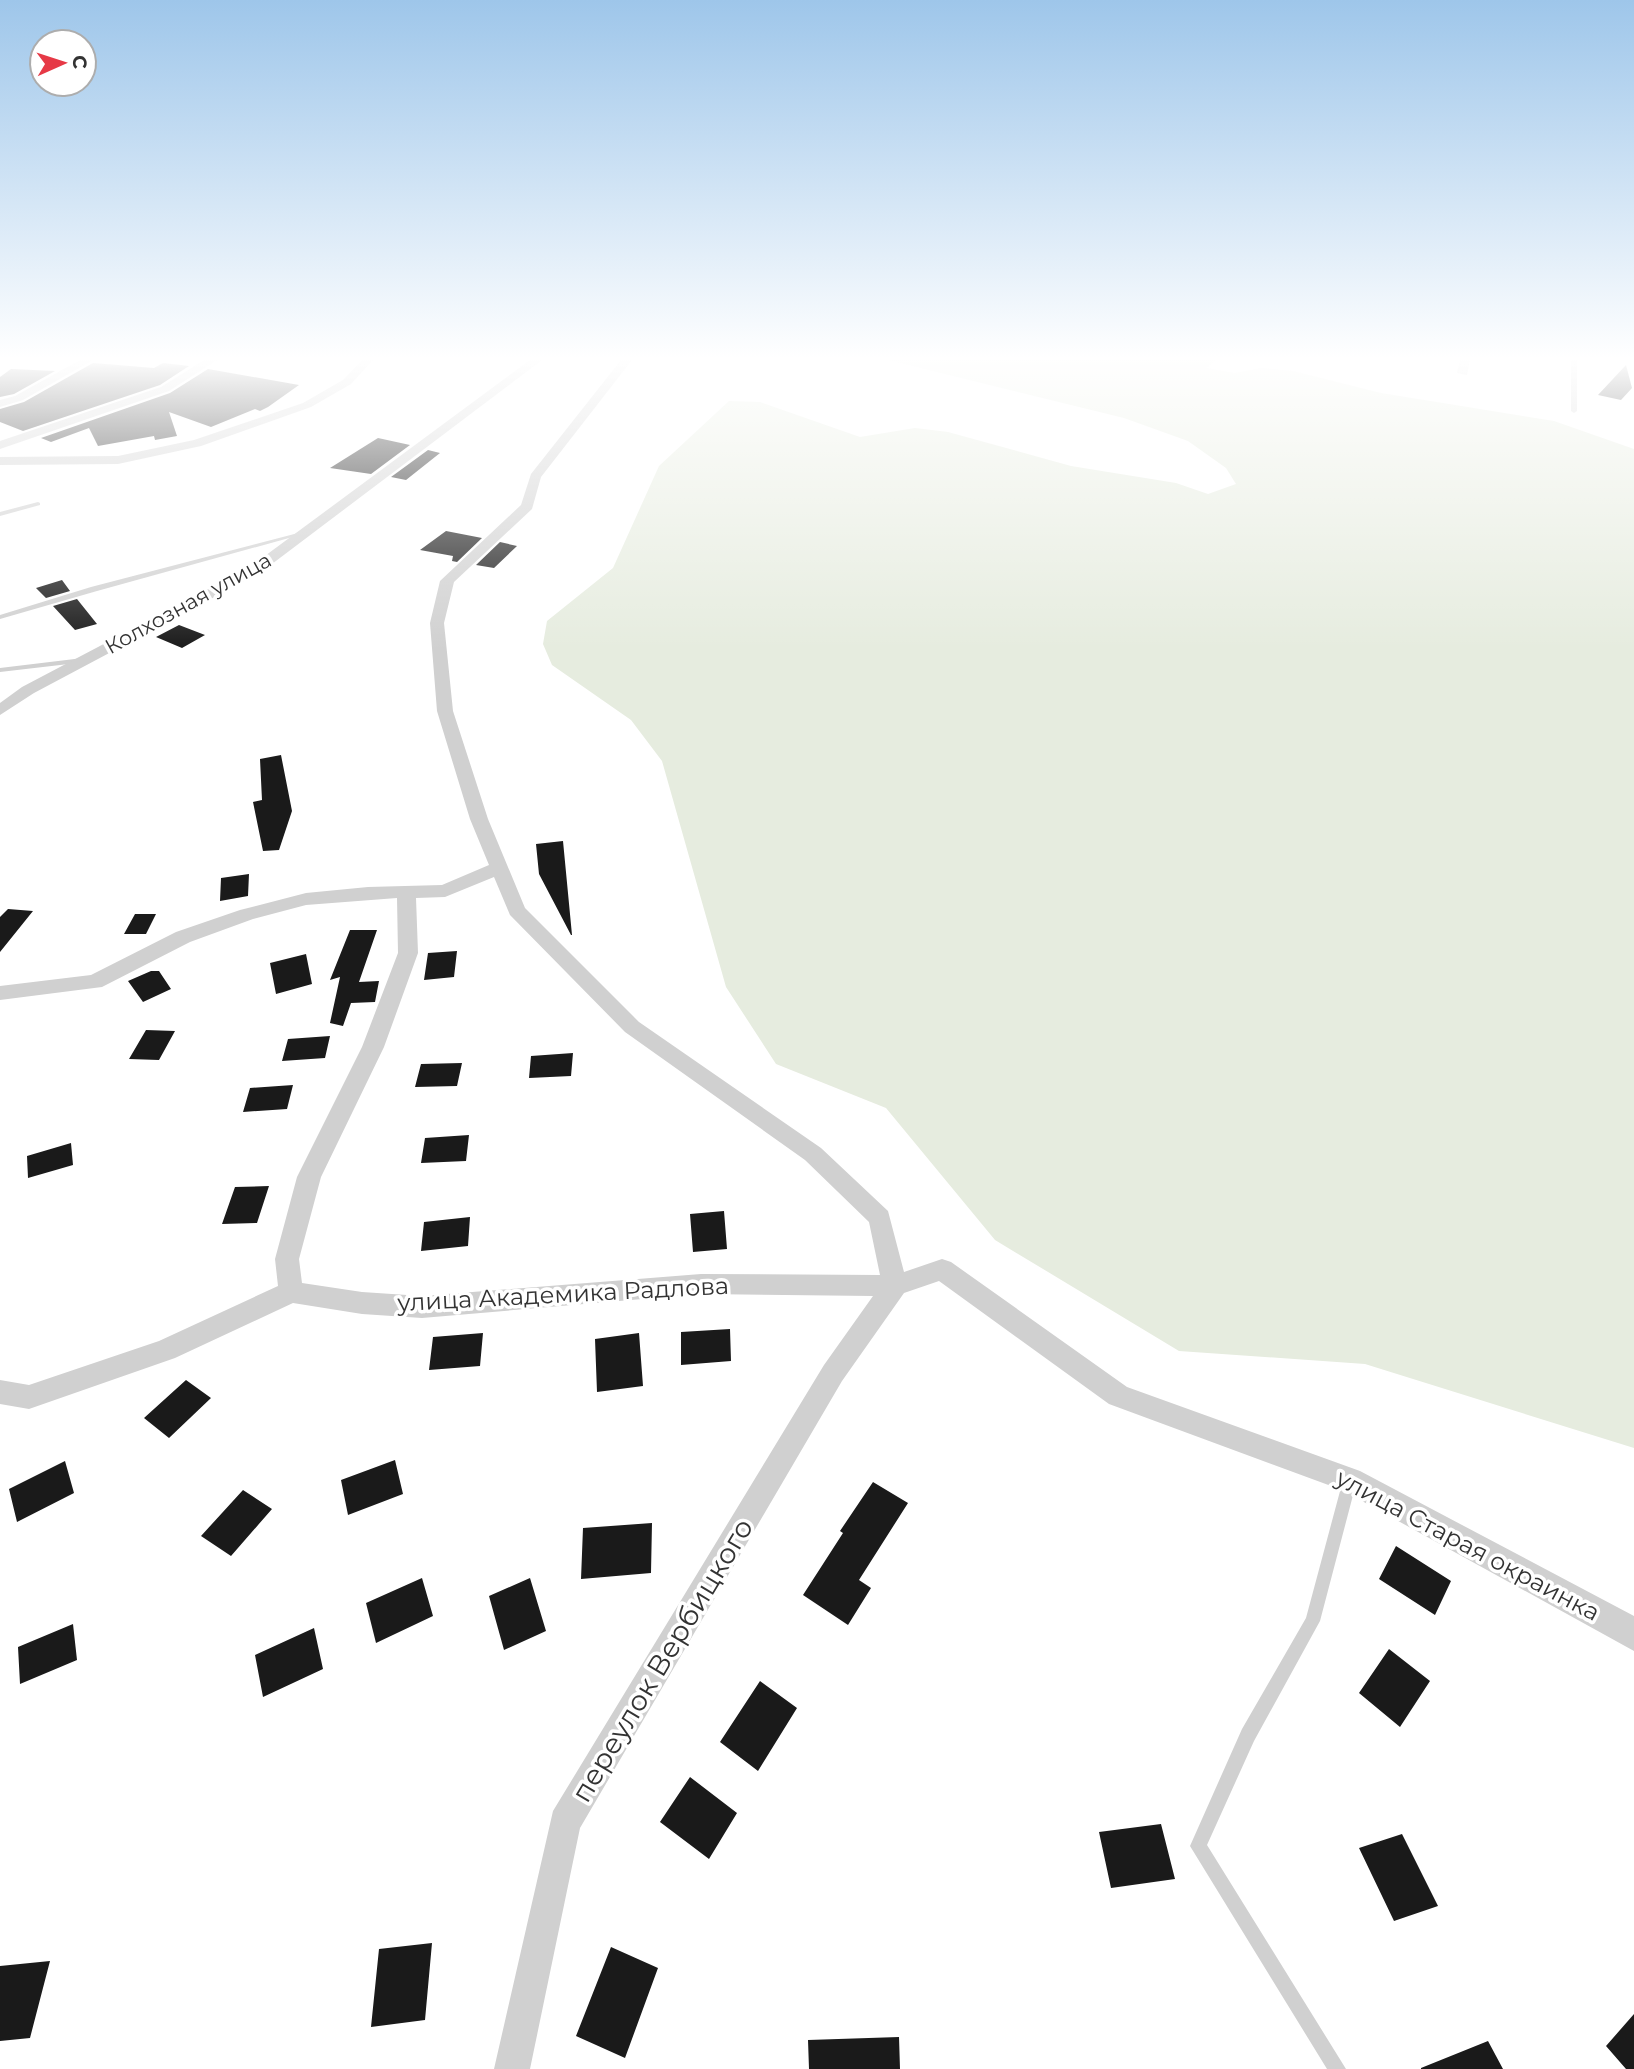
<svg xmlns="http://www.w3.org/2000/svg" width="1634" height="2069" font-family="Montserrat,sans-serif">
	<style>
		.green { fill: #e6ecdf }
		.building { fill: #1a1a1a }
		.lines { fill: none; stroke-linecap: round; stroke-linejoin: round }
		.service { fill: #d0d0d0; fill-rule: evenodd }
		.minor { fill: #d0d0d0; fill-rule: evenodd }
		.labels { text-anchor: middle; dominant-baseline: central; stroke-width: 7; stroke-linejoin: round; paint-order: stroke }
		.far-street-label { font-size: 21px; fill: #333; stroke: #fff }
		.street-label { font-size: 24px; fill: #333; stroke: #fff }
		.near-street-label { font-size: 28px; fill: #333; stroke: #fff }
	</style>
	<rect width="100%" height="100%" fill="#fff"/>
	<path class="green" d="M888,360H1217L1206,368L1235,373L1261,368L1293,371L1381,393L1554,421L1634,449V1448L1365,1364L1179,1351L995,1240L886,1108L776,1064L726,987L662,761L631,720L552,665L543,644L547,621L613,568L659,466L729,401L760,402L860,437L915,428L948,432L1071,466L1176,483L1208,494L1236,484L1226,468L1188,441L1124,418Z"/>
	<path class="building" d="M93,363L154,368L163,363L189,366L160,385L23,431L0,422V409L24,402Z
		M1626,365L1632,388L1621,400L1598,395Z
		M11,369L55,371L14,394L0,397V377Z
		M208,369L299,385L268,407L260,411L255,409L211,427L169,412L177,436L155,440L154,436L98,446L89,428L51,442L41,438L170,393Z
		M378,438L410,445L371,474L330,468Z
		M428,450L440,453L406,480L391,477Z
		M446,531L482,538L457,562L452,561L453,556L420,550Z
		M500,542L517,546L494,568L476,565Z
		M62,580L70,591L46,598L36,588Z
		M77,599L97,624L75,630L53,606Z
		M179,625L205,635L182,648L156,637Z
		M281,755L292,811L279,850L263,851L253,802L262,800L260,759Z
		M563,841L572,935H571L539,874L536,844Z
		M249,874L248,896L220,901L221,878Z
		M8,909L33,911L0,952V917Z
		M135,914H156L146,934H124Z
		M350,930H377L359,982L379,981L375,1002L351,1003L343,1026L330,1023L340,977L330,980Z
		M457,951L454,977L424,980L428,953Z
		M306,954L312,984L276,994L270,963Z
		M151,971H159L171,989L143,1002L128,981Z
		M146,1030L175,1031L159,1060L129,1059Z
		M330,1036L325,1058L282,1061L288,1039Z
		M573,1053L571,1076L529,1078L531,1056Z
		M462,1063L457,1086L415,1087L421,1064Z
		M293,1085L287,1109L243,1112L250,1088Z
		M469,1135L466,1161L421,1163L425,1138Z
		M71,1143L73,1165L28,1178L27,1156Z
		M269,1186L257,1223L222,1224L235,1187Z
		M724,1211L727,1249L693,1252L690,1214Z
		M470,1217L468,1246L421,1251L424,1222Z
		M730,1329L731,1361L681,1365V1332Z
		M483,1333L480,1366L429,1370L433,1337Z
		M639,1333L643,1386L597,1392L595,1339Z
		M186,1380L211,1398L169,1438L144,1418Z
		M395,1460L403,1494L348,1515L341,1480Z
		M65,1461L74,1493L17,1522L9,1489Z
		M873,1482L908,1503L859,1580L871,1588L848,1625L803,1595L843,1533L840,1531Z
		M243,1490L272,1509L231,1556L201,1536Z
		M652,1523L651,1573L581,1579L583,1528Z
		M1396,1546L1451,1581L1435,1615L1379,1579Z
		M422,1578L433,1616L376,1643L366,1603Z
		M530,1578L546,1631L504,1650L489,1596Z
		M73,1624L77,1660L20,1684L18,1647Z
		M314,1628L323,1669L263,1697L255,1655Z
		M1389,1649L1430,1681L1400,1727L1359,1693Z
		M760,1681L797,1708L758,1771L720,1742Z
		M690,1777L737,1813L709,1859L660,1822Z
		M1161,1824L1175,1879L1111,1888L1099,1832Z
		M1402,1834L1438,1906L1394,1921L1359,1848Z
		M432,1943L425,2020L371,2027L379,1949Z
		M611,1947L658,1968L625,2058L576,2036Z
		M50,1961L30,2038L0,2041V1966Z
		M1634,2014V2069H1626L1606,2046Z
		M899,2037L900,2069H809L808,2040Z
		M1488,2041L1503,2069H1421V2068Z"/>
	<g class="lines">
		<path class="service" d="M1571,360H1577V411L1574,413L1571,411Z
			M38,502L40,503V505L0,516V512Z
			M302,532L307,533L97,591L0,619V615L91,587Z
			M83,658H86V662L0,672V668Z
			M1350,1473L1355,1475L1357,1480L1320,1621L1254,1741L1207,1845L1346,2069H1327L1190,1846L1242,1729L1306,1618L1343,1480L1345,1475Z"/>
		<path class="minor" d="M80,360H93L23,400L0,407V400L15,396Z
			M204,360H217L169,391L0,449V441L161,387Z
			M362,360H373L351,384L311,407L201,446L118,464L0,465V457L118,456L194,440L303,403L343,380Z
			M530,360H542L260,573L34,693L0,715V703L22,687L250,567Z
			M621,360H632L541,477L532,509L454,582L444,623L453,711L488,819L525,908L639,1022L821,1148L888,1211L904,1272L942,1259L951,1262L1127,1387L1360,1471L1634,1616V1651L1342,1490L1109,1404L939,1281L904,1293L842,1381L580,1828L530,2069H494L553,1811L824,1365L873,1296L701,1294L422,1318L362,1314L293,1303L175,1358L29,1409L0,1404V1380L29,1385L159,1341L278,1286L275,1259L297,1177L362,1047L398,953L397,898L306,905L253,919L190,942L102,987L0,1000V986L91,975L176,932L240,910L306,893L368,887L442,885L489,865L470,819L437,711L430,623L440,581L521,505L531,474ZM494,877L510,915L625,1032L805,1160L869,1222L880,1275L701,1274L422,1296L362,1292L302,1283L299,1259L321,1177L384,1047L418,953L416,898L445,897Z
			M1460,360H1470L1467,375L1457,373Z"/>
	</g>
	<linearGradient id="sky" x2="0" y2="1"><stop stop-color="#9ec6ea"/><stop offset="0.55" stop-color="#fff"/><stop offset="1" stop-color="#fff" stop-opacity="0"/></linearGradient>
	<rect width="1634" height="650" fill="url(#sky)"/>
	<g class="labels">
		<g class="far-street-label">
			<text transform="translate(188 603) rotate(-29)">Колхозная улица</text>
		</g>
		<g class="street-label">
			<text transform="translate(563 1294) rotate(-3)">улица Академика Радлова</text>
			<text transform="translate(1468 1545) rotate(28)">улица Старая окраинка</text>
		</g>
		<g class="near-street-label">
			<text transform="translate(662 1660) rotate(-59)">переулок Вербицкого</text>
		</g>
	</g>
	<g transform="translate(63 63) rotate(87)"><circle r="33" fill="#ffffff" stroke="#adadad" stroke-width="2"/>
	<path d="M0-5L12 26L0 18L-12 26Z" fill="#e63946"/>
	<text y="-10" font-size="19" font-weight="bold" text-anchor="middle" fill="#333333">С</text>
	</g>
</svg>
